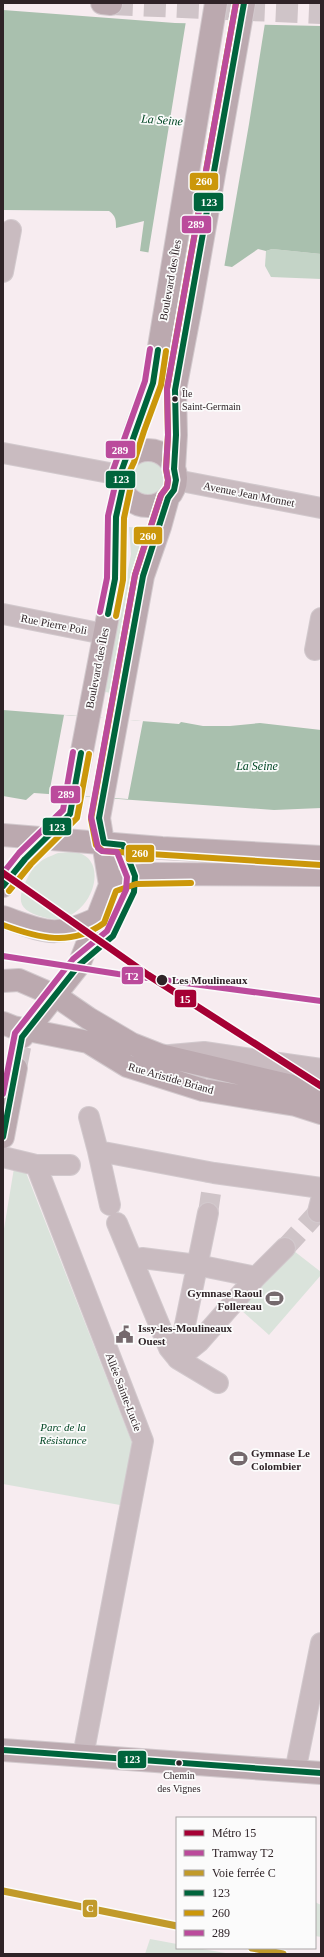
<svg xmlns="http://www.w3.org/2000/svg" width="324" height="1957" font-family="Georgia,serif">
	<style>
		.green { fill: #dae3db }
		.forest { fill: #c4d4c7 }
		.water { fill: #a9c0ae }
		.pier { fill: #f7ecf0 }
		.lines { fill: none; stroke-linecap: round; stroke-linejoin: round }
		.minor-tunnel { stroke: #cfc4c8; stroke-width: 20; stroke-dasharray: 20 10; stroke-linecap: butt }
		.major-tunnel { stroke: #cfc4c8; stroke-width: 22; stroke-dasharray: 22 11; stroke-linecap: butt }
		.minor-casing { stroke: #d2c9cd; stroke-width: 22 }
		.major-casing { stroke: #d2c9cd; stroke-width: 24 }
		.minor { stroke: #c9bbc0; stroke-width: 20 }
		.major { stroke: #bba9af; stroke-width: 22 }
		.bus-1-casing { stroke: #fbfbfb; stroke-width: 9 }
		.bus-2-casing { stroke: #fbfbfb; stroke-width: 9 }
		.bus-3-casing { stroke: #fbfbfb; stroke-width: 9 }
		.bus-1 { stroke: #00643c; stroke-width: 6 }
		.bus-2 { stroke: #cb970a; stroke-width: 6 }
		.bus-3 { stroke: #bb4b9c; stroke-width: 6 }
		.rail-1-casing { stroke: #fbfbfb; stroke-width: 10 }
		.rail-1 { stroke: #c19a2a; stroke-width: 7 }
		.tram-1-casing { stroke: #fbfbfb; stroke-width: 9 }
		.tram-1 { stroke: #bb4a9b; stroke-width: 6 }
		.metro-1-casing { stroke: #fbfbfb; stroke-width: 10 }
		.metro-1 { stroke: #a50034; stroke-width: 7 }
		.bus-dot { fill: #2f2327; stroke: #fbfbfb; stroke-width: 1.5 }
		.labels { text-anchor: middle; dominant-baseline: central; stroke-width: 3.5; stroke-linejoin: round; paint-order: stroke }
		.bus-label { font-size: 10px; fill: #2f2327; stroke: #fbfbfb; text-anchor: start }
		.street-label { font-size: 11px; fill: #2f2327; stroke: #fbfbfb }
		.stop-label { font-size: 11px; font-weight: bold; fill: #2f2327; stroke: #fbfbfb; text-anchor: start }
		.poi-label { font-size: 11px; font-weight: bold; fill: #2f2327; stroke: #fbfbfb; text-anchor: start }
		.park-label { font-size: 11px; font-style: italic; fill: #004523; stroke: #fbfbfb }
		.water-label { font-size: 12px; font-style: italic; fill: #024725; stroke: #fbfbfb }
		.line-badge { stroke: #fbfbfb; stroke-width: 1.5 }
		.badge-label { font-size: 11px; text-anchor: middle; font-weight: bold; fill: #fff }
	</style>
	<rect width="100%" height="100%" fill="#f7ecf0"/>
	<path class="green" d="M130 478a18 18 0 1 1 36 0a18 18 0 1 1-36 0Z
		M129,527L148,529L136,557L112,693L105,692L131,554Z
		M58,853C64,853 73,851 79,853C113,863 87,931 43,917C21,911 16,903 25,883C29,875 32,868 39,863C44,858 51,856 58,853Z
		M14,1168L25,1170L133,1445L120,1505L3,1484V1235Z
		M294,1251L321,1272V1275L269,1335L241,1310Z
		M315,1902L321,1905V1937L315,1936Z
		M150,1939L177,1944V1948H197L231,1954H145Z"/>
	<path class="forest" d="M272,249L321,254V279L271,277L265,266L266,251Z"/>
	<path class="water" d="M3,10L175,23L321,26V254L272,249L266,251L258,249L232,267L140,251L144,221L116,228C116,220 116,216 109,211L3,210Z
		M3,710L179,724L181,722L203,726H230L260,723L321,730V808L274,810L34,793L26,800L3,796Z"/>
	<path class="pier" d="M186,21L265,23L249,124L224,268L148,255Z
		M64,715L143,721L128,799L49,794Z"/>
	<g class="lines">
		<path class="minor-tunnel" d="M208,1213L214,1173
			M285,1248L318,1212"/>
		<path class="major-tunnel" d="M111,4L321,13
			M16,1068L22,1037"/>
		<defs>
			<path id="minor" d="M3,272L11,230
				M3,453L120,475
				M176,480L321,508
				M3,614L104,634
				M315,650L321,618
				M170,1055L204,1052L321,1069
				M89,1117L98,1151
				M3,1157L36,1165L143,1441L83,1756
				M36,1165H70
				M110,1205L98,1151L214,1173L321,1188
				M318,1212L321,1200
				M208,1213L178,1359L218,1383
				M117,1223L169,1348L178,1359L199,1342L256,1277L285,1248
				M142,1258L197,1265L256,1277
				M295,1772L321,1643"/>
			<path id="major" d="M102,3L111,4
				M120 478a28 28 0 1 1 56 0a28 28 0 1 1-56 0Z
				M127,459L136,428L153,383L216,3
				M174,469L176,435L175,390L191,306L244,3
				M3,835L162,848L321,857
				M110,885L135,876L152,874L321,875
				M3,886L25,859L70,814L115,579L116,517L122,490
				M3,917C46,932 54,939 98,918
				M3,981L19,980L56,996L88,1018L132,1044L160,1055L292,1086L321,1095
				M3,1023L13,1027L88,1042L127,1066L203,1090L296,1105L321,1113
				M22,1037L79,965L110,885L99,818L143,576L160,527L168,498
				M3,1137L16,1068
				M3,1750L321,1773"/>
		</defs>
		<use href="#minor" class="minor-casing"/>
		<use href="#major" class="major-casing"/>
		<use href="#minor" class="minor"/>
		<use href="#major" class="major"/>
		<defs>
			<path id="bus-1" d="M108,614L115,579L116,517L122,490L120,475L153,383L158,350
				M3,886L25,859L70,814L81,753
				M3,1137L22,1037L79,965L113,936L134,892L135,876L123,845L104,843L99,818L143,576L168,498L174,490L176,480L174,469L176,435L175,390L244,3
				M3,1750L321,1773"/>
			<path id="bus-2" d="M236,3L167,389L168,435L166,469L168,480L167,487L161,495L135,575L91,819L96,845L103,851L321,865
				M116,616L123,580L124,518L130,490L128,475L134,462L144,431L161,385L166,351
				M9,891L31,864L77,818L89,754
				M3,925C38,938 71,947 104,923L116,891L136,884L191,883"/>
			<path id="bus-3" d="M100,612L107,578L108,516L114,490L112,473L145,381L150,349
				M3,873L19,853L63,810L73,752
				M3,1094L15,1033L73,959L107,931L126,890L127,877L117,852L102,851L98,848L91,817L135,575L161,495L167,487L168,480L166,469L168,435L167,389L236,3"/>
		</defs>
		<use href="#bus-1" class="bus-1-casing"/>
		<use href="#bus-2" class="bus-2-casing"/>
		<use href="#bus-3" class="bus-3-casing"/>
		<use href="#bus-1" class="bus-1"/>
		<use href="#bus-2" class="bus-2"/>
		<use href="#bus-3" class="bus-3"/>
		<defs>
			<path id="rail-1" d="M3,1891L177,1926
				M252,1948L283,1954"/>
		</defs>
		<use href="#rail-1" class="rail-1-casing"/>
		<use href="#rail-1" class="rail-1"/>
		<defs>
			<path id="tram-1" d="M3,956L118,974L321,1001"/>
		</defs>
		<use href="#tram-1" class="tram-1-casing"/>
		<use href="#tram-1" class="tram-1"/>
		<defs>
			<path id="metro-1" d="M3,873L148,975L321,1086"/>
		</defs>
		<use href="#metro-1" class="metro-1-casing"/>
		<use href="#metro-1" class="metro-1"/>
	</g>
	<defs>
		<symbol id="stadium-bare" viewBox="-9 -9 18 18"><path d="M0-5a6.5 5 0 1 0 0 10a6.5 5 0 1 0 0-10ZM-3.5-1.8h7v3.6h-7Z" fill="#75696d" stroke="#fbfbfb" stroke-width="2.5" paint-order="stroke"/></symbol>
		<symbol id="civic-bare" viewBox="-9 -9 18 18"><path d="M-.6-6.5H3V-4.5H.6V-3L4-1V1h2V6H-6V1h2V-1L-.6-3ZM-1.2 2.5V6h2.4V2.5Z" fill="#75696d" stroke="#fbfbfb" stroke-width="2.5" paint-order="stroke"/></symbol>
	</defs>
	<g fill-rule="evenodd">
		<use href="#stadium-bare" x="262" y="1286" width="25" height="25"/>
		<use href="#civic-bare" x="112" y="1322" width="25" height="25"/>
		<use href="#stadium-bare" x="226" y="1446" width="25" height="25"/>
	</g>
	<g class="bus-dot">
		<circle cx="175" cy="399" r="3.5"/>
		<circle cx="162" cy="980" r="6"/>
		<circle cx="179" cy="1763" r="3.5"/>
	</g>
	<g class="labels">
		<g class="bus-label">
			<text x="182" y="393">Île<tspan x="182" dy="13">Saint-Germain</tspan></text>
			<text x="179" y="1775" text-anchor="middle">Chemin<tspan x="179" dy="13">des Vignes</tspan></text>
		</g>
		<g class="street-label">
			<text transform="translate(170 280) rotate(-80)">Boulevard des Îles</text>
			<text transform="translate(249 494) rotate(11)">Avenue Jean Monnet</text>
			<text transform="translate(54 624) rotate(11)">Rue Pierre Poli</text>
			<text transform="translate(97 668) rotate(-79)">Boulevard des Îles</text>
			<text transform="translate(171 1078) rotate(16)">Rue Aristide Briand</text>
			<text transform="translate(124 1392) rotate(69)">Allée Sainte-Lucie</text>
		</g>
		<g class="stop-label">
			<text x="172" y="980">Les Moulineaux</text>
		</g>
		<g class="poi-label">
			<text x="262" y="1293" text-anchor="end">Gymnase Raoul<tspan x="262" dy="13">Follereau</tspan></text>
			<text x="138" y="1328">Issy-les-Moulineaux<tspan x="138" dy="13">Ouest</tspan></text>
			<text x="251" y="1453">Gymnase Le<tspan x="251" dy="13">Colombier</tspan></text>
		</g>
		<g class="park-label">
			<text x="63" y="1427">Parc de la<tspan x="63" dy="13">Résistance</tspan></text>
		</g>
		<g class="water-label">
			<text transform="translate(162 120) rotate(4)">La Seine</text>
			<text x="257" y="766">La Seine</text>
		</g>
	</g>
	<g class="line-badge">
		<rect x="189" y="172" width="30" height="19" rx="4" fill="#cb970a"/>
		<rect x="193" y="192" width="31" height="20" rx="4" fill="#00643c"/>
		<rect x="181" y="215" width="31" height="19" rx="4" fill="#bb4b9c"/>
		<rect x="105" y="440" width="31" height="19" rx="4" fill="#bb4b9c"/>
		<rect x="105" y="470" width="31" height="19" rx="4" fill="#00643c"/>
		<rect x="133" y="526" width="30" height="19" rx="4" fill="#cb970a"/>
		<rect x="50" y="785" width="31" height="19" rx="4" fill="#bb4b9c"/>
		<rect x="42" y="817" width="30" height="19" rx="4" fill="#00643c"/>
		<rect x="125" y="844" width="30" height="19" rx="4" fill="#cb970a"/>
		<rect x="121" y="966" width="23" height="19" rx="4" fill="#bb4a9b"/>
		<rect x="174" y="989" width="23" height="19" rx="4" fill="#a50034"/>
		<rect x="117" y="1750" width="30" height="19" rx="4" fill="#00643c"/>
		<rect x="82" y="1899" width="16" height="19" rx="4" fill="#c19a2a"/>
	</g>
	<g class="badge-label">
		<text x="204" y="185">260</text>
		<text x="209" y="206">123</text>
		<text x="196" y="228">289</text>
		<text x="120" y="454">289</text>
		<text x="121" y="483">123</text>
		<text x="148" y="540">260</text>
		<text x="66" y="798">289</text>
		<text x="57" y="831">123</text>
		<text x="140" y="857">260</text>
		<text x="132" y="980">T2</text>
		<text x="185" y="1003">15</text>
		<text x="132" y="1763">123</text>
		<text x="90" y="1912">C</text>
	</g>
	<rect width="324" height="1957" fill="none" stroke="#2f2327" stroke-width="8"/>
	<rect x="176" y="1817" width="140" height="132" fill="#fbfbfb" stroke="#a9a5a6"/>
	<rect x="184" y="1830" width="20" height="6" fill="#a50034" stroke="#a9a5a6"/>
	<text x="212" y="1837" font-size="12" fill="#2f2327">Métro 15</text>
	<rect x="184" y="1850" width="20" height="6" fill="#bb4a9b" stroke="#a9a5a6"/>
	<text x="212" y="1857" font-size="12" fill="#2f2327">Tramway T2</text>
	<rect x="184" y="1870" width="20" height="6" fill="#c19a2a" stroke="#a9a5a6"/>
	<text x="212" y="1877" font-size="12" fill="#2f2327">Voie ferrée C</text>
	<rect x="184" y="1890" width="20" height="6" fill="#00643c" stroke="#a9a5a6"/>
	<text x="212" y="1897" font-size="12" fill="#2f2327">123</text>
	<rect x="184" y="1910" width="20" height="6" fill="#cb970a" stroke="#a9a5a6"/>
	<text x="212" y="1917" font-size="12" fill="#2f2327">260</text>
	<rect x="184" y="1930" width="20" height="6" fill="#bb4b9c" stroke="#a9a5a6"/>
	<text x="212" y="1937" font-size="12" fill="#2f2327">289</text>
</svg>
